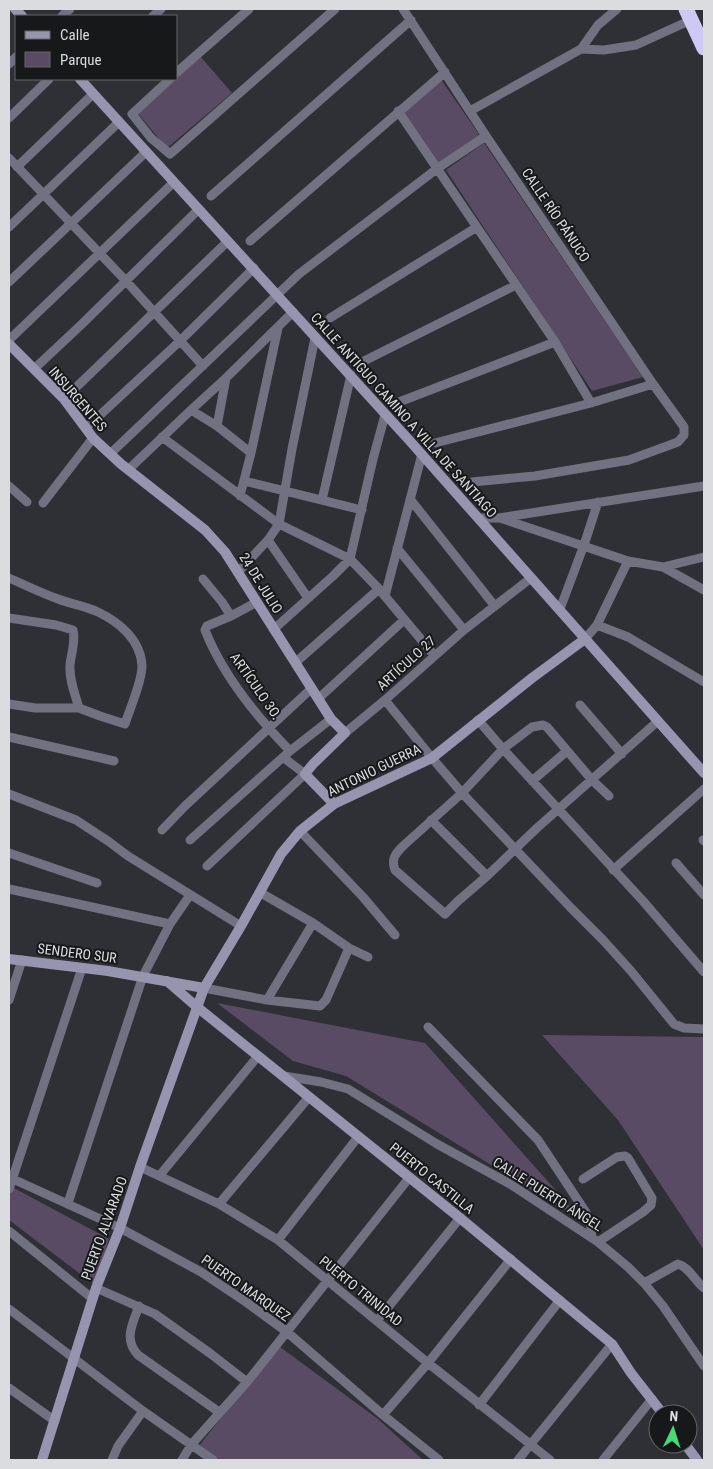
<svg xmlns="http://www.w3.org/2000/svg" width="713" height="1469" font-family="'Roboto Condensed',sans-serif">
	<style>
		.green { fill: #594b63 }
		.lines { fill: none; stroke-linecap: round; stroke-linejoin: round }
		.street { stroke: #727182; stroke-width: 9 }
		.secondary { stroke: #9695b0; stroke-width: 10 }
		.highway { stroke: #ccc9f4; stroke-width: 15 }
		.labels { text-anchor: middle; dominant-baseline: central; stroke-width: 4; stroke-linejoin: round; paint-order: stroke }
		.street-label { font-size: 14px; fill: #dbdcdf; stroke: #17181a }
	</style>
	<rect width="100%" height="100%" fill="#2e3035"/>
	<path class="green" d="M200,56L232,93L167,148L135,110L173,79H176V76Z
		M440,78L480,136L439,165L401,111Z
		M484,143L643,377L592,391L446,170Z
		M217,1003L425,1043L584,1222L346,1076L293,1061Z
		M542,1035L704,1037V1250L618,1120Z
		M12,1187L109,1239L95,1285L9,1220V1196Z
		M280,1347L378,1419L423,1460H219L199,1446L246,1386Z"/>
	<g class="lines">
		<path class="street" d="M403,9L486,136L653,384L684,427V435L678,442L629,460L535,476L472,482
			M62,16L70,9
			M153,16L161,9
			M581,49L604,50L636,45L691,20
			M9,64L16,57
			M176,73L249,9
			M170,79L132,114L151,138L170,154L335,9
			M398,111L555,342L591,403
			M470,111L581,49L598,25L617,9
			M9,118L49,79
			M9,158L126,281L203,366
			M17,167L93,94
			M211,196L411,20
			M9,227L119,122
			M250,241L445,72
			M9,282L146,152
			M330,318L477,227
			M9,340L174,182
			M364,361L516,285
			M34,369L82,324L199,209
			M64,399L228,241
			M399,402L555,342
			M191,410L217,426L251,453
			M217,426L226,378
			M86,428L180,341L254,268
			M162,437L279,524L350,559L379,589L434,655
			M435,443L591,403L653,384
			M110,454L299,274L438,168L486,136
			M129,469L191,410L226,378L293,312
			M244,481L362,510
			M9,486L27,502
			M240,496L251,453L278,328
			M410,499L494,605
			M322,500L351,375
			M43,503L93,438
			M479,518H499L704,486
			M500,518L628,561L663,567L704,590
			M268,540L308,598
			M397,548L464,630
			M663,567L704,557
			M238,572L268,540L279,524L292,449L315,338
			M9,578C25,585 41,593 58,599C71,604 85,606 98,612C119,622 141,640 142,666C142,682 130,708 125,724L100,716L79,708C75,694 69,680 70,665C71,654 76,641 73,630L56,625L9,618
			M203,579L222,602L231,616
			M385,596L422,454
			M257,602L231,616L207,626L205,630C223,676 256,716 290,751
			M560,609L584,545L598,502
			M597,625L628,637L704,682
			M274,629L333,576L350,559L373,459L385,415
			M585,639L597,625L628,561
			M296,662L379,589
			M319,698L404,620
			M385,700L432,758L462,793L571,908L603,940L631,971L674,1024L684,1028L704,1029
			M9,704L35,708H79
			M580,705L622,754
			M478,720L503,749L643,901L704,972
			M345,733L385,700L464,630L531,578
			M9,737L114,761
			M532,781L567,751
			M9,794L76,820L108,841L128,856L241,926
			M609,796L592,780L547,727L543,725L532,727L503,749L462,793L403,846C395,854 391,859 395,870L445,914L458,901L487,876L537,828L658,721
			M431,820L487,876
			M162,830L185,806L312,688
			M300,831L363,897L395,935
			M190,840L290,751L331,719
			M703,840L704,841
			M9,853L97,883
			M676,863L704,895
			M207,866L305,774L284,758
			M613,870L704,789
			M9,889L170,924
			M261,893L313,923L349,948L368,957
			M204,988L267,1000L320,1006L326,1000L349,948
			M9,1000L22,960
			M267,1000L313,923
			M428,1027L538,1140L585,1211L590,1220L592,1238
			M284,1076L321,1082L348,1089L437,1144L510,1184L598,1242L628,1267L644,1283L663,1306L704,1366
			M140,1167L219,1204L278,1240L428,1363L550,1460
			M160,1175L258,1056
			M13,1179L120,1228L201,1272L246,1302L287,1332L383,1415L439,1460
			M583,1179L617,1157L625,1156L628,1158L652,1198L651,1205L643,1212L598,1242
			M9,1189L82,968
			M68,1203L143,976L170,924L190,895
			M219,1204L309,1097
			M9,1231L93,1299
			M278,1240L358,1137
			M644,1283L678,1264C689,1267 695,1281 704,1288
			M96,1288L155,1314L211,1354L247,1382
			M139,1306C133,1323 123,1339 138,1355L219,1412
			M9,1309L143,1411L213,1460
			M377,1321L460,1218
			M9,1388L55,1421
			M479,1405L560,1300
			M383,1415L428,1363L511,1259
			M112,1460L118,1446L143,1411
			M182,1460L191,1445L247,1382L409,1178
			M518,1460L612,1344
			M603,1460L652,1399"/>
		<path class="secondary" d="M15,9L22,16
			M80,79L409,440L704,773
			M9,344L64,399L93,438L121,464L205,530L225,552L331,719L345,733L313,764L305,774L334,804
			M9,959L108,971L204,988
			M167,981L197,1007L460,1218L612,1344L631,1373L663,1414
			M685,1444L697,1460
			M42,1460L96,1288L120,1228L140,1167L204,988L241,926L281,854L300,831L334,804L432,758L532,678L585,639"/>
		<path class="highway" d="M686,9L704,48"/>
	</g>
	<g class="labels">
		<g class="street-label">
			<text transform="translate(556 215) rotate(56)">CALLE RÍO PÁNUCO</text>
			<text transform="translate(78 399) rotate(49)">INSURGENTES</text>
			<text transform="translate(404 415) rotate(48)">CALLE ANTIGUO CAMINO A VILLA DE SANTIAGO</text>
			<text transform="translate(261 583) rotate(58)">24 DE JULIO</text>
			<text transform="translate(406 663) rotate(-42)">ARTÍCULO 27</text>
			<text transform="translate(256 686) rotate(55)">ARTÍCULO 3O.</text>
			<text transform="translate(374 770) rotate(-26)">ANTONIO GUERRA</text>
			<text transform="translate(77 953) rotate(7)">SENDERO SUR</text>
			<text transform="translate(432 1178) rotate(39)">PUERTO CASTILLA</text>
			<text transform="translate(548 1194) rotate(32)">CALLE PUERTO ÁNGEL</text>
			<text transform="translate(104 1228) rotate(-70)">PUERTO ALVARADO</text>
			<text transform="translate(246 1288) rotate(35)">PUERTO MARQUEZ</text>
			<text transform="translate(361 1291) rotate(39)">PUERTO TRINIDAD</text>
		</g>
	</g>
	<rect width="713" height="1469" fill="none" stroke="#dbdcdf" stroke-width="20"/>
	<rect x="15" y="15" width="162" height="65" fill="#17181a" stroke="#656669"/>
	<rect x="25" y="31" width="25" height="8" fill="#9695b0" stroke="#656669"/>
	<text x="60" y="40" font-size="15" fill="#dbdcdf">Calle</text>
	<rect x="25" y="52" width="25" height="15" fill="#594b63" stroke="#656669"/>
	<text x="60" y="65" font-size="15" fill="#dbdcdf">Parque</text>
	<g transform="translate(673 1429) rotate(4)"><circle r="24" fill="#17181a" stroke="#656669"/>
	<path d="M0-4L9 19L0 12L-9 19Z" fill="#49d778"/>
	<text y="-8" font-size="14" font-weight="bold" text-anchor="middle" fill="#dbdcdf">N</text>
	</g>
</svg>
